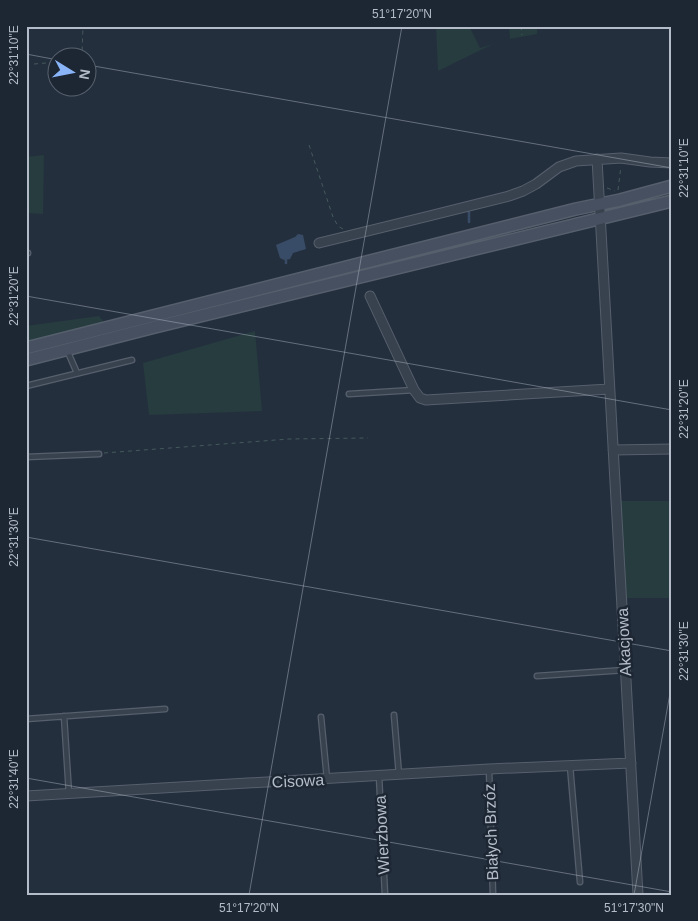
<svg xmlns="http://www.w3.org/2000/svg" width="698" height="921" font-family="Arial,sans-serif">
	<style>
		.green { fill: #263c3f }
		.water { fill: #394c67 }
		.lines { fill: none; stroke-linecap: round; stroke-linejoin: round }
		.stream { stroke: #394c67; stroke-width: 2.5 }
		.lane-casing { stroke: #565f6c; stroke-width: 7 }
		.street-casing { stroke: #565f6c; stroke-width: 11 }
		.secondary-casing { stroke: #565f6c; stroke-width: 14 }
		.path { stroke: #44595c; stroke-width: 1; stroke-dasharray: 4 4; stroke-linecap: butt }
		.lane { stroke: #38414e; stroke-width: 4.5 }
		.street { stroke: #38414e; stroke-width: 9 }
		.secondary { stroke: #465061; stroke-width: 11 }
		.ticks { fill: none; stroke: #b4bcc9; stroke-width: 1; stroke-opacity: 0.45 }
		.labels { text-anchor: middle; dominant-baseline: central; stroke-width: 5; stroke-linejoin: round; paint-order: stroke }
		.street-label { font-size: 16px; fill: #b4bcc9; stroke: #1d2633 }
		.neatline { fill: none; stroke: #b4bcc9; stroke-width: 2 }
		.ticks-label { font-size: 12px; text-anchor: middle; fill: #b4bcc9 }
	</style>
	<rect width="100%" height="100%" fill="#242f3e"/>
	<path class="green" d="M436,26H469L480,48L493,44L438,71Z
		M509,26H537V34L510,39Z
		M44,155L43,214L26,213V157Z
		M99,316L104,322L26,342V326Z
		M255,331L262,411L149,415L143,363Z
		M620,501H672V598H625Z"/>
	<path class="water" d="M298,234L303,235L306,249L293,253L290,259L284,260L280,258L276,245L295,237Z"/>
	<g class="lines">
		<path class="stream" d="M469,222V212
			M286,263V260"/>
		<defs>
			<path id="lane" d="M26,253H28
				M67,350L77,373
				M26,386L132,360
				M349,394L414,390
				M26,457L99,454
				M537,676L625,670
				M394,715L399,775
				M64,716L69,794
				M321,717L327,779
				M26,719L165,709
				M570,766L580,882
				M489,769L493,895
				M379,776L385,895"/>
			<path id="street" d="M597,159L638,895
				M319,243L425,217L509,196L523,191L536,184L559,167L576,161L621,158L650,162L672,163
				M370,296L414,390L420,398L426,400L609,389
				M613,450L672,449
				M26,796L489,769L631,763"/>
			<path id="secondary" d="M26,348L576,209L620,200L672,186
				M26,360L155,327L672,201"/>
		</defs>
		<use href="#lane" class="lane-casing"/>
		<use href="#street" class="street-casing"/>
		<use href="#secondary" class="secondary-casing"/>
		<path class="path" d="M521,26L522,35
			M80,58L82,54L83,26
			M34,64L58,62
			M309,145L333,217L338,226L343,229
			M607,188L615,191
			M618,190L621,166
			M104,453L289,439L368,438"/>
		<use href="#lane" class="lane"/>
		<use href="#street" class="street"/>
		<use href="#secondary" class="secondary"/>
	</g>
	<path class="ticks" d="M26,54L58,60M88,65L672,168M26,296L672,410M26,537L672,651M26,778L672,892M249,895L402,26M634,895L672,682"/>
	<g class="labels">
		<g class="street-label">
			<text transform="translate(624 642) rotate(-93)">Akacjowa</text>
			<text transform="translate(298 781) rotate(-3)">Cisowa</text>
			<text transform="translate(491 832) rotate(-92)">Białych Brzóz</text>
			<text transform="translate(382 835) rotate(-93)">Wierzbowa</text>
		</g>
	</g>
	<rect width="698" height="921" fill="none" stroke="#1d2633" stroke-width="55"/>
	<g transform="translate(72 72) rotate(100)"><circle r="24" fill="#1d2633" stroke="#59626f"/>
	<path d="M0-4L9 19L0 12L-9 19Z" fill="#8ab4f8"/>
	<text y="-8" font-size="14" font-weight="bold" text-anchor="middle" fill="#b4bcc9">N</text>
	</g>
	<rect x="28" y="28" width="642" height="866" class="neatline"/>
	<g class="ticks-label">
		<text x="402" y="18">51°17'20"N</text>
		<text transform="translate(14 55) rotate(-90)" y="4">22°31'10"E</text>
		<text transform="translate(684 168) rotate(-90)" y="4">22°31'10"E</text>
		<text transform="translate(14 296) rotate(-90)" y="4">22°31'20"E</text>
		<text transform="translate(684 409) rotate(-90)" y="4">22°31'20"E</text>
		<text transform="translate(14 537) rotate(-90)" y="4">22°31'30"E</text>
		<text transform="translate(684 651) rotate(-90)" y="4">22°31'30"E</text>
		<text transform="translate(14 779) rotate(-90)" y="4">22°31'40"E</text>
		<text x="249" y="912">51°17'20"N</text>
		<text x="634" y="912">51°17'30"N</text>
	</g>
</svg>
